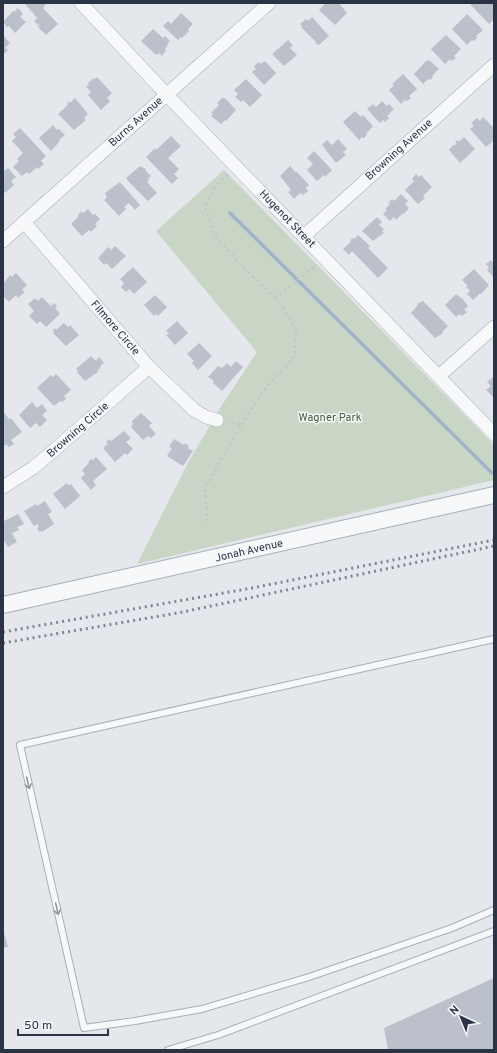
<svg xmlns="http://www.w3.org/2000/svg" width="497" height="1053" font-family="Overpass,sans-serif">
	<style>
		.green { fill: #c9d6c5 }
		.lines { fill: none; stroke-linecap: round; stroke-linejoin: round }
		.stream { stroke: #9fb4cc; stroke-width: 3.5 }
		.building { fill: #bbc0ca }
		.service-casing { stroke: #a9aeb7; stroke-width: 8 }
		.minor-casing { stroke: #a9aeb7; stroke-width: 14 }
		.tertiary-casing { stroke: #a9aeb7; stroke-width: 18 }
		.path { stroke: #c2c5cb; stroke-width: 2; stroke-dasharray: 3 3; stroke-linecap: butt }
		.service { stroke: #f7f8fa; stroke-width: 6 }
		.minor { stroke: #f7f8fa; stroke-width: 13 }
		.tertiary { stroke: #f7f8fa; stroke-width: 16 }
		.rail { stroke: #7d8696; stroke-width: 3; stroke-dasharray: 2 4; stroke-linecap: butt }
		.oneway { stroke: #9196a0 }
		.labels { text-anchor: middle; dominant-baseline: central; stroke-width: 3; stroke-linejoin: round; paint-order: stroke }
		.street-label { font-size: 11px; fill: #2b3445; stroke: #f4f6f9 }
		.park-label { font-size: 11px; fill: #3f6138; stroke: #f4f6f9 }
	</style>
	<rect width="100%" height="100%" fill="#e4e7ec"/>
	<path class="green" d="M224,170L494,445V480L137,564L189,461L222,405L257,352L156,231Z"/>
	<g class="lines">
		<path class="stream" d="M230,213L492,473"/>
	</g>
	<path class="building" d="M24,3H45L46,4L43,8L58,24L46,35L38,27L40,24L38,25L34,21L37,18L33,13Z
		M324,3H339L347,13L335,25L319,10L325,4Z
		M469,3H494V19L489,24Z
		M18,8L23,14L20,17L26,22L15,33L9,26L7,27L3,22L13,11L14,12Z
		M181,13L193,24L188,29L189,31L182,38L181,37L178,40L163,26L168,21L171,24Z
		M467,14L483,30L476,36L477,38L474,41L472,40L467,45L452,29Z
		M312,17L329,36L319,45L315,43L316,42L301,27L302,26L300,24L306,19L308,21Z
		M153,29L163,38L165,36L170,41L167,44L168,45L165,49L166,50L162,56L159,53L156,55L141,41Z
		M3,35L10,43L5,48L8,50L3,55Z
		M446,35L461,49L454,56L456,58L452,61L450,59L445,64L431,49Z
		M288,40L293,45L290,48L297,55L284,66L272,54Z
		M427,60L428,61L429,60L439,69L432,76L433,77L430,80L428,79L423,84L414,74Z
		M265,61L276,73L264,85L252,72L256,69L254,66L259,62L260,64Z
		M403,74L417,89L409,96L411,98L407,101L405,100L401,104L389,90L394,85L392,84Z
		M97,77L112,93L107,98L110,101L101,110L88,95L91,92L86,87L89,84L88,83L94,78L95,79Z
		M246,79L262,95L250,107L243,100L241,102L235,97L238,94L234,90Z
		M223,97L224,99L225,98L236,110L226,121L225,120L221,124L211,116L213,114L211,113L219,105L217,103Z
		M75,98L88,114L84,118L86,120L74,130L58,114L68,105L67,104L69,101L70,103Z
		M382,101L387,106L389,104L394,109L387,116L389,118L385,122L383,120L380,123L367,109L373,104L376,107Z
		M355,111L361,117L363,115L373,126L366,134L367,135L364,138L362,137L359,140L343,122Z
		M483,117L494,128V131L492,133L494,135V140L486,147L470,129L474,126L471,123L477,118L480,121Z
		M53,125L57,130L59,129L65,135L59,140L60,141L51,151L39,138Z
		M20,128L46,156L41,161L44,164L38,169L37,167L29,174L27,172L22,176L13,167L19,161L17,159L23,153L12,141L16,137L13,134Z
		M171,136L181,146L168,158L179,169L174,174L178,178L172,184L146,157L155,148L156,150Z
		M464,137L475,149L460,163L449,150L452,146L457,144L455,142L458,140L459,142Z
		M338,139L347,149L343,152L346,155L336,163L322,145L327,140L332,145Z
		M314,151L332,170L325,177L324,175L317,181L307,170L313,164L307,158Z
		M140,166L146,169V171L151,176L148,178L149,180L147,182L157,193L148,201L129,182L126,178Z
		M290,166L295,172L296,171L309,185L306,188L308,191L303,195L300,193L294,199L288,192L291,190L280,176Z
		M8,168L16,177L11,181L14,185L5,193L3,191V172Z
		M416,174L419,177L421,175L432,187L423,196L425,198L418,204L405,190L414,181L412,179Z
		M120,182L140,205L135,210L129,203L124,207L126,209L119,216L104,200L107,197L105,193Z
		M401,194L408,201L405,204L409,208L404,214L403,213L396,220L394,217L390,221L383,214L387,210L385,209L390,204L388,203L392,199L394,201Z
		M88,209L93,215L95,214L100,219L95,224L97,226L91,232L89,230L82,236L71,224L79,216L78,215L81,211L83,213Z
		M377,217L382,222L379,225L384,229L382,231L384,233L373,241L362,231Z
		M358,235L370,246L368,248L388,268L378,278L352,251L349,255L343,249L351,242L350,241L352,238L354,239Z
		M115,246L126,256L112,269L106,263L104,265L98,258L108,247L111,250Z
		M491,260L493,262L494,260V278L487,270L489,268L486,264Z
		M133,267L147,282L134,294L129,289L126,292L121,287L124,283L120,279Z
		M474,269L489,285L481,294L480,293L473,300L467,294L470,291L466,287L468,286L462,280Z
		M16,273L27,285L22,290L25,292L18,298L16,295L9,302L3,296V284L10,275L12,277Z
		M456,294L464,300V301L468,306L464,310L467,312L462,316L460,314L456,317L445,305Z
		M155,295L167,307L158,316L157,314L154,316L144,305Z
		M42,297L51,306L54,303L57,306L55,308L60,314L46,327L40,321L37,324L29,316L34,311L28,304L35,298L38,301Z
		M423,301L448,326L442,332L443,333L435,338L411,313L418,305L417,304Z
		M177,321L188,333L175,345L166,335L169,334L166,331Z
		M64,323L68,327L70,325L79,335L66,346L53,333L54,332L53,330L55,328L56,330Z
		M199,343L212,356L198,370L192,363L194,361L187,354Z
		M91,356L96,361L99,357L104,363L100,366L101,367L97,371L98,372L85,381L77,372L78,371L76,369Z
		M236,361L243,367L222,391L213,383L214,381L208,377L218,366L222,368L227,363L231,367Z
		M56,374L71,390L64,396L66,399L62,402L60,401L54,406L37,388L51,375L53,377Z
		M494,376V398L486,390L491,386L487,382Z
		M32,402L37,408L42,404L47,411L42,415L47,420L40,427L36,423L30,428L19,415Z
		M3,411L9,419L11,418L22,432L11,440L14,444L9,447L6,444L3,447Z
		M141,413L152,423L149,426L156,434L151,438L148,436L143,440L131,427L133,424L132,421Z
		M124,431L131,438L126,442L133,449L127,455L125,453L115,462L103,448L108,444L106,442L109,439L111,441Z
		M174,439L184,445L185,443L189,446L188,448L193,451L183,466L167,456L172,448L169,447Z
		M96,457L107,469L93,481L96,485L91,490L81,478L85,474L82,470L89,463L88,462L91,459L93,460Z
		M67,483L69,486L71,484L80,496L65,509L53,494Z
		M45,501L52,512L48,514L54,524L42,532L41,531L39,532L37,528L39,527L37,524L34,526L24,511L36,504L37,506Z
		M18,514L24,524L17,527L19,530L12,533L17,542L8,547L3,539V519L4,521Z
		M3,929L8,947L3,948Z
		M494,978V1050H388L384,1028Z"/>
	<g class="lines">
		<defs>
			<path id="service" d="M494,639L20,745L84,1028L135,1021L202,1009L309,977L452,928L494,910
				M168,1050L218,1035L494,931"/>
			<path id="minor" d="M81,3L167,95L494,434
				M24,222L149,367L194,410L206,417L217,420
				M304,236L494,65
				M3,241L269,3
				M439,376L494,327
				M3,487L33,468L52,452L149,367"/>
			<path id="tertiary" d="M3,605L494,495"/>
		</defs>
		<use href="#service" class="service-casing"/>
		<use href="#minor" class="minor-casing"/>
		<use href="#tertiary" class="tertiary-casing"/>
		<path class="path" d="M228,174L216,185L205,206L214,235L244,268L276,298
			M241,425L263,391L295,356L296,328L276,298L315,266
			M208,522L205,488L241,425L229,422"/>
		<use href="#service" class="service"/>
		<use href="#minor" class="minor"/>
		<use href="#tertiary" class="tertiary"/>
		<path class="rail" d="M3,632L252,588L494,540
			M3,643L183,612L494,546"/>
	</g>
	<defs><path id="oneway-shaft" d="M-6 0H5M1.5-3L5.5 0L1.5 3" fill="none" stroke-width="1.6" stroke-linecap="round" stroke-linejoin="round"/></defs>
	<g class="oneway">
		<use href="#oneway-shaft" transform="translate(28 783) rotate(77)"/>
		<use href="#oneway-shaft" transform="translate(57 909) rotate(77)"/>
	</g>
	<g class="labels">
		<g class="street-label">
			<text transform="translate(136 122) rotate(-42)">Burns Avenue</text>
			<text transform="translate(399 150) rotate(-42)">Browning Avenue</text>
			<text transform="translate(287 219) rotate(46)">Hugenot Street</text>
			<text transform="translate(115 328) rotate(49)">Filmore Circle</text>
			<text transform="translate(78 430) rotate(-41)">Browning Circle</text>
			<text transform="translate(249 551) rotate(-13)">Jonah Avenue</text>
		</g>
		<g class="park-label">
			<text x="330" y="418">Wagner Park</text>
		</g>
	</g>
	<rect width="497" height="1053" fill="none" stroke="#2b3445" stroke-width="8"/>
	<g transform="translate(461 1017) rotate(316)" stroke="#f4f6f9" stroke-width="3" paint-order="stroke">
	<path d="M0-3L7 15L0 10L-7 15Z" fill="#2b3445"/>
	<text y="-6" font-size="11" font-weight="bold" text-anchor="middle" fill="#2b3445">N</text>
	</g>
	<path d="M18 1029v6h90v-6" fill="none" stroke="#2b3445" stroke-width="2"/>
	<text x="24" y="1029" font-size="12" fill="#2b3445" stroke="#f4f6f9" stroke-width="3" paint-order="stroke">50 m</text>
</svg>
